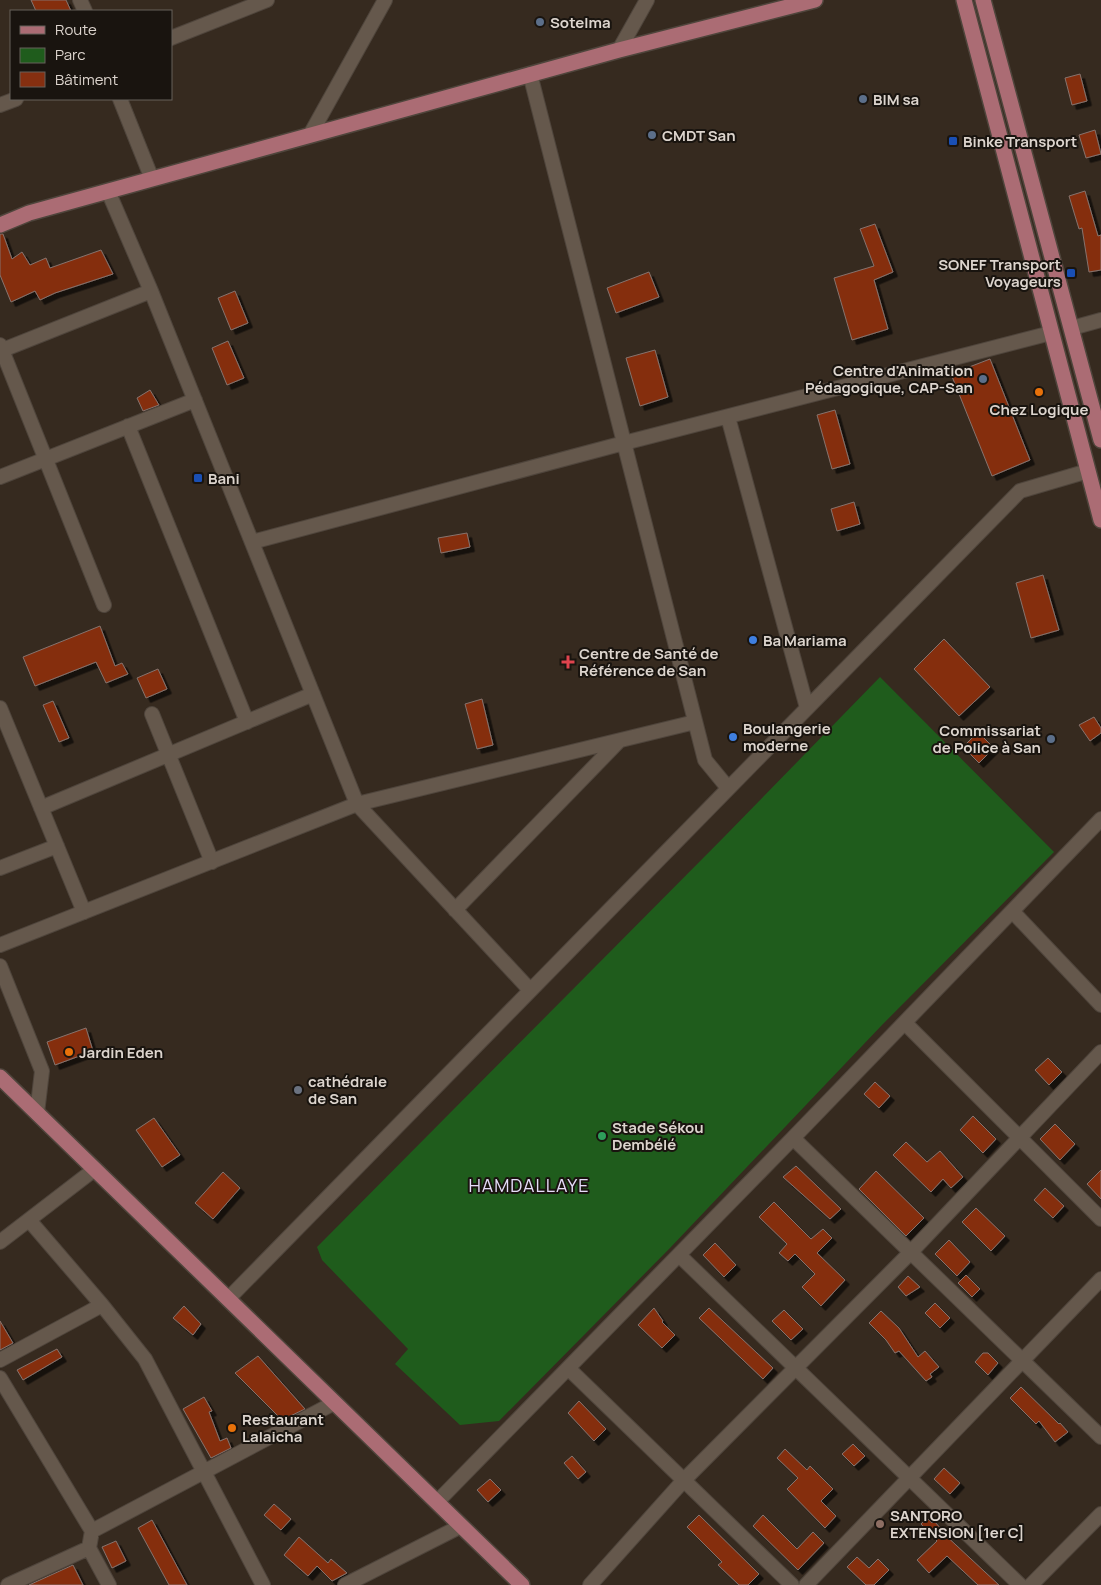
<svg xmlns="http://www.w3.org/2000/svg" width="1101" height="1585" font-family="Manrope,sans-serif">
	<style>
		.green { fill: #1f5c1c }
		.building { fill: #852f10; stroke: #86736d; filter: url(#shadow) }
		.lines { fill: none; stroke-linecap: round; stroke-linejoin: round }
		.minor-casing { stroke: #4f453c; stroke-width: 16 }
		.major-casing { stroke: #4f453c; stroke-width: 18 }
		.minor { stroke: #65584c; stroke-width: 14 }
		.major { stroke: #ab6c74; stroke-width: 15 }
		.service-dot { fill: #5c6f8a; stroke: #19140f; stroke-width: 2 }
		.transit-dot { fill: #1a4fb4; stroke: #19140f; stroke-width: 2 }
		.food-dot { fill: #e8710a; stroke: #19140f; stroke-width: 2 }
		.shop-dot { fill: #3f7fe0; stroke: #19140f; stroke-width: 2 }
		.health-dot { fill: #e0444e; stroke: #19140f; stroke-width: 2 }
		.worship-dot { fill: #6b7280; stroke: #19140f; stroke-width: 2 }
		.leisure-dot { fill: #2e9e5b; stroke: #19140f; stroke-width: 2 }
		.education-dot { fill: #8d6e63; stroke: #19140f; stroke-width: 2 }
		.labels { text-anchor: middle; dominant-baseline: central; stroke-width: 4; stroke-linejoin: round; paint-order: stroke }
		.poi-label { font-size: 15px; font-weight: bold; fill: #dcd4cd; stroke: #19140f; text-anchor: start }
		.quarter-label { font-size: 18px; letter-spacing: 1px; fill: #e6dcf9; stroke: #19140f }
	</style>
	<defs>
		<filter id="shadow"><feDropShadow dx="4.5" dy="4.5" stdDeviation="0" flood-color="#0009"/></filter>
	</defs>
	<rect width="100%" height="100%" fill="#362a1f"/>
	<path class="green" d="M880,677L1054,852L882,1025L670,1248L499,1421L460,1425L395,1364L408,1349L322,1260L317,1247L724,837Z"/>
	<path class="building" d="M31,0H66L71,11H36Z
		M1080,74L1087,101L1072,105L1065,78Z
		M1095,130L1101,154L1086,158L1079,135Z
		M1085,191L1098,236L1101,235V270L1089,272L1082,228L1079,229L1069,196Z
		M875,224L893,272L874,280L888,329L852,340L834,278L874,266L860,229Z
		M0,234H3L12,259L22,252L30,265L46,258L50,268L101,250L113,274L55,293L40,300L35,291L11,302L0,275Z
		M649,272L659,297L616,313L607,288Z
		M235,291L248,323L231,330L218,298Z
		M228,341L244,378L227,385L212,348Z
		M655,350L668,397L640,406L626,358Z
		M990,359L1030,460L992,476L951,374Z
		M150,390L159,405L143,411L137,398Z
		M835,410L850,464L832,469L817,415Z
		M854,502L860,524L837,531L831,509Z
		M467,533L470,547L441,553L438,538Z
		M1043,575L1059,630L1031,638L1016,583Z
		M100,626L115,666L122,663L128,674L106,683L96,662L35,686L23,657Z
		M944,639L990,687L959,716L914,669Z
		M158,669L167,689L146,698L137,678Z
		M482,699L493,745L477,749L465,704Z
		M53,701L69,738L59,742L43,705Z
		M1094,717L1101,728V733L1090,741L1079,725Z
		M978,732L994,748L979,763L963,747Z
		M86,1028L93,1051L55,1065L47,1042Z
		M1048,1058L1062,1072L1049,1085L1035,1070Z
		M875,1082L890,1096L879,1108L864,1094Z
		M973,1116L996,1139L983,1153L960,1130Z
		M154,1118L180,1155L162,1167L136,1130Z
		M1055,1124L1075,1144L1060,1160L1040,1139Z
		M906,1142L927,1162L940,1151L963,1177L951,1188L943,1179L931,1192L893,1155Z
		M796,1166L841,1209L830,1219L783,1177Z
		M1101,1170V1199L1087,1184Z
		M876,1171L924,1218L906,1236L859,1189Z
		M223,1172L240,1188L213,1219L195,1203Z
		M1045,1188L1064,1206L1053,1218L1034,1200Z
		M774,1202L811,1239L823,1229L832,1238L817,1253L845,1280L821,1306L802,1287L815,1274L795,1254L788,1261L779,1253L787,1244L759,1217Z
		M976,1208L1005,1236L991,1251L962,1222Z
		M949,1240L970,1262L957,1276L935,1254Z
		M715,1243L736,1265L724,1277L703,1255Z
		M966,1275L980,1289L972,1297L958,1283Z
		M908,1276L920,1287L906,1296L898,1287Z
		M935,1303L950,1318L940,1328L925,1313Z
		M184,1306L201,1324L193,1335L173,1318Z
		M654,1308L663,1321L662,1322L675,1335L662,1348L638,1325Z
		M709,1308L773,1368L763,1379L699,1318Z
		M784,1310L803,1329L791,1340L772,1321Z
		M881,1311L899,1328L918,1357L925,1351L939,1367L930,1374L932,1377L926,1381L899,1351L895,1353L886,1340L869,1323Z
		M0,1321L13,1343L0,1350Z
		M57,1349L62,1357L23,1380L17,1370Z
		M983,1353H988L998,1363L988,1375L975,1362Z
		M258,1356L305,1409L282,1420L235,1373Z
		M1021,1387L1059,1424L1060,1423L1068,1432L1055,1442L1039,1421L1036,1424L1010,1398Z
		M204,1397L212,1411L209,1412L220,1441L227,1438L231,1448L211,1458L183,1409Z
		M579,1401L606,1429L594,1441L568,1413Z
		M853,1444L865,1456L854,1466L842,1454Z
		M785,1449L807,1470L810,1466L833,1489L821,1501L836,1516L825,1528L787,1489L798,1478L777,1458Z
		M572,1456L586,1472L578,1479L564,1463Z
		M944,1468L960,1483L950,1494L934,1479Z
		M490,1479L501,1490L488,1502L477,1490Z
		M274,1504L291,1519L281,1530L264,1515Z
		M699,1515L759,1574L748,1585H739L718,1565L722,1562L687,1527Z
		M763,1515L797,1549L813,1532L824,1543L798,1570L753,1526Z
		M927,1518L932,1523L934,1521L943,1531L942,1532L999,1585H978L947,1556L929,1573L917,1560L937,1541L921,1524Z
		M152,1520L187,1585H169L138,1528Z
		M299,1537L328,1563L331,1559L347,1573L332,1581L317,1566L308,1576L284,1555Z
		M116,1541L126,1561L112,1568L102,1547Z
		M857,1557L869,1568L878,1559L889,1570L874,1585H866L847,1567Z
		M73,1565L83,1585H29Z"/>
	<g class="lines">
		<defs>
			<path id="minor" d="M80,0L85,11
				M171,38L267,0
				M619,50L647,0
				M530,74L705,760L728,788
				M120,99L152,179
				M0,105L16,99
				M310,135L385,0
				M108,191L151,291L357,804L530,990
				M1072,328L1101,320
				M0,345L104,605
				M0,351L151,291
				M728,417L807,708
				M128,426L247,722
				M0,477L195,400
				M252,542L624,443L1051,333
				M0,708L84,912
				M152,714L212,862
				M41,808L313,694
				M0,868L57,846
				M455,910L619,741
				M1013,912L1101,1005
				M0,945L357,804L695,722
				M0,966L42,1071L37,1113
				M905,1023L1101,1219
				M793,1138L1101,1437
				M29,1220L102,1305L145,1359L263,1585
				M0,1242L95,1169
				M679,1255L1020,1585
				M228,1299L1020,491L1088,471
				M0,1360L102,1305
				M569,1369L792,1585
				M0,1378L92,1531L334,1403
				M437,1502L793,1138L1101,819
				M89,1548L109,1585
				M8,1585L89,1548L92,1531
				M345,1585L461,1526
				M590,1585L684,1480L911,1252L1101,1052
				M806,1585L1101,1279
				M1031,1585L1101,1514"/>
			<path id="major" d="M964,0L1101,520
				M983,0L1101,440
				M0,225L29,213L619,50L815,0
				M0,1077L522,1585"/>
		</defs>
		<use href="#minor" class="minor-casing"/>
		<use href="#major" class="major-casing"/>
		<use href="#minor" class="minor"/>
		<use href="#major" class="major"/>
	</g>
	<g class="service-dot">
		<circle cx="540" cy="22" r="5"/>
		<circle cx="863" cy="99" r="5"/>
		<circle cx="652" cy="135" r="5"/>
		<circle cx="983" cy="379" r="5"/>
		<circle cx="1051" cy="739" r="5"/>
	</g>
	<g class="transit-dot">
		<rect x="948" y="136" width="10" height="10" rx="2.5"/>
		<rect x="1066" y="268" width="10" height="10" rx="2.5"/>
		<rect x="193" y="473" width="10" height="10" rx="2.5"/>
	</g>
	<g class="food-dot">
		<circle cx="1039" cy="392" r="5"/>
		<circle cx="69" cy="1052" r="5"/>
		<circle cx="232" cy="1428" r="5"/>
	</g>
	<g class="shop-dot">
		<circle cx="753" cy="640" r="5"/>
		<circle cx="733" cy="737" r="5"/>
	</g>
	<path class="health-dot" d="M565.5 654.5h5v5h5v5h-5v5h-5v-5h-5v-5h5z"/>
	<circle class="worship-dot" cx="298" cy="1090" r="5"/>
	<circle class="leisure-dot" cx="602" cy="1136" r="5"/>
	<circle class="education-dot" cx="880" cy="1524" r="5"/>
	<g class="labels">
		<g class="poi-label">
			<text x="550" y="22">Sotelma</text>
			<text x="873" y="99">BIM sa</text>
			<text x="662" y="135">CMDT San</text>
			<text x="963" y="141">Binke Transport</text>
			<text x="1061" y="264" text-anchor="end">SONEF Transport<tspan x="1061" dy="17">Voyageurs</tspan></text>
			<text x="973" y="370" text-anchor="end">Centre d'Animation<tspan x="973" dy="17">Pédagogique, CAP-San</tspan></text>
			<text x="1039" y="409" text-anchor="middle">Chez Logique</text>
			<text x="208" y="478">Bani</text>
			<text x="763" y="640">Ba Mariama</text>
			<text x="579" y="653">Centre de Santé de<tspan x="579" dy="17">Référence de San</tspan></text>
			<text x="743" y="728">Boulangerie<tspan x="743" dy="17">moderne</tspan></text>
			<text x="1041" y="730" text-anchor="end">Commissariat<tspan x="1041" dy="17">de Police à San</tspan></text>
			<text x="79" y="1052">Jardin Eden</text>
			<text x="308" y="1081">cathédrale<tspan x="308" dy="17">de San</tspan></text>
			<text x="612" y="1127">Stade Sékou<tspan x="612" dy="17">Dembélé</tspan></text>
			<text x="242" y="1419">Restaurant<tspan x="242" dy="17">Lalaicha</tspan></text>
			<text x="890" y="1515">SANTORO<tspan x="890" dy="17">EXTENSION [1er C]</tspan></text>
		</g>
		<g class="quarter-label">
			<text x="529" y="1185">HAMDALLAYE</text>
		</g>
	</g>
	<rect x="10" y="10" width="162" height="90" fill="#19140f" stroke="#67615b"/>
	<rect x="20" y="26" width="25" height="8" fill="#ab6c74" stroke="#67615b"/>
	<text x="55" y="35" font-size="15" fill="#dcd4cd">Route</text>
	<rect x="20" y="48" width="25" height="15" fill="#1f5c1c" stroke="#67615b"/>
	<text x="55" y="60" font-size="15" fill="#dcd4cd">Parc</text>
	<rect x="20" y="72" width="25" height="15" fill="#852f10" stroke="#67615b"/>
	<text x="55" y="85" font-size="15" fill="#dcd4cd">Bâtiment</text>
</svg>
